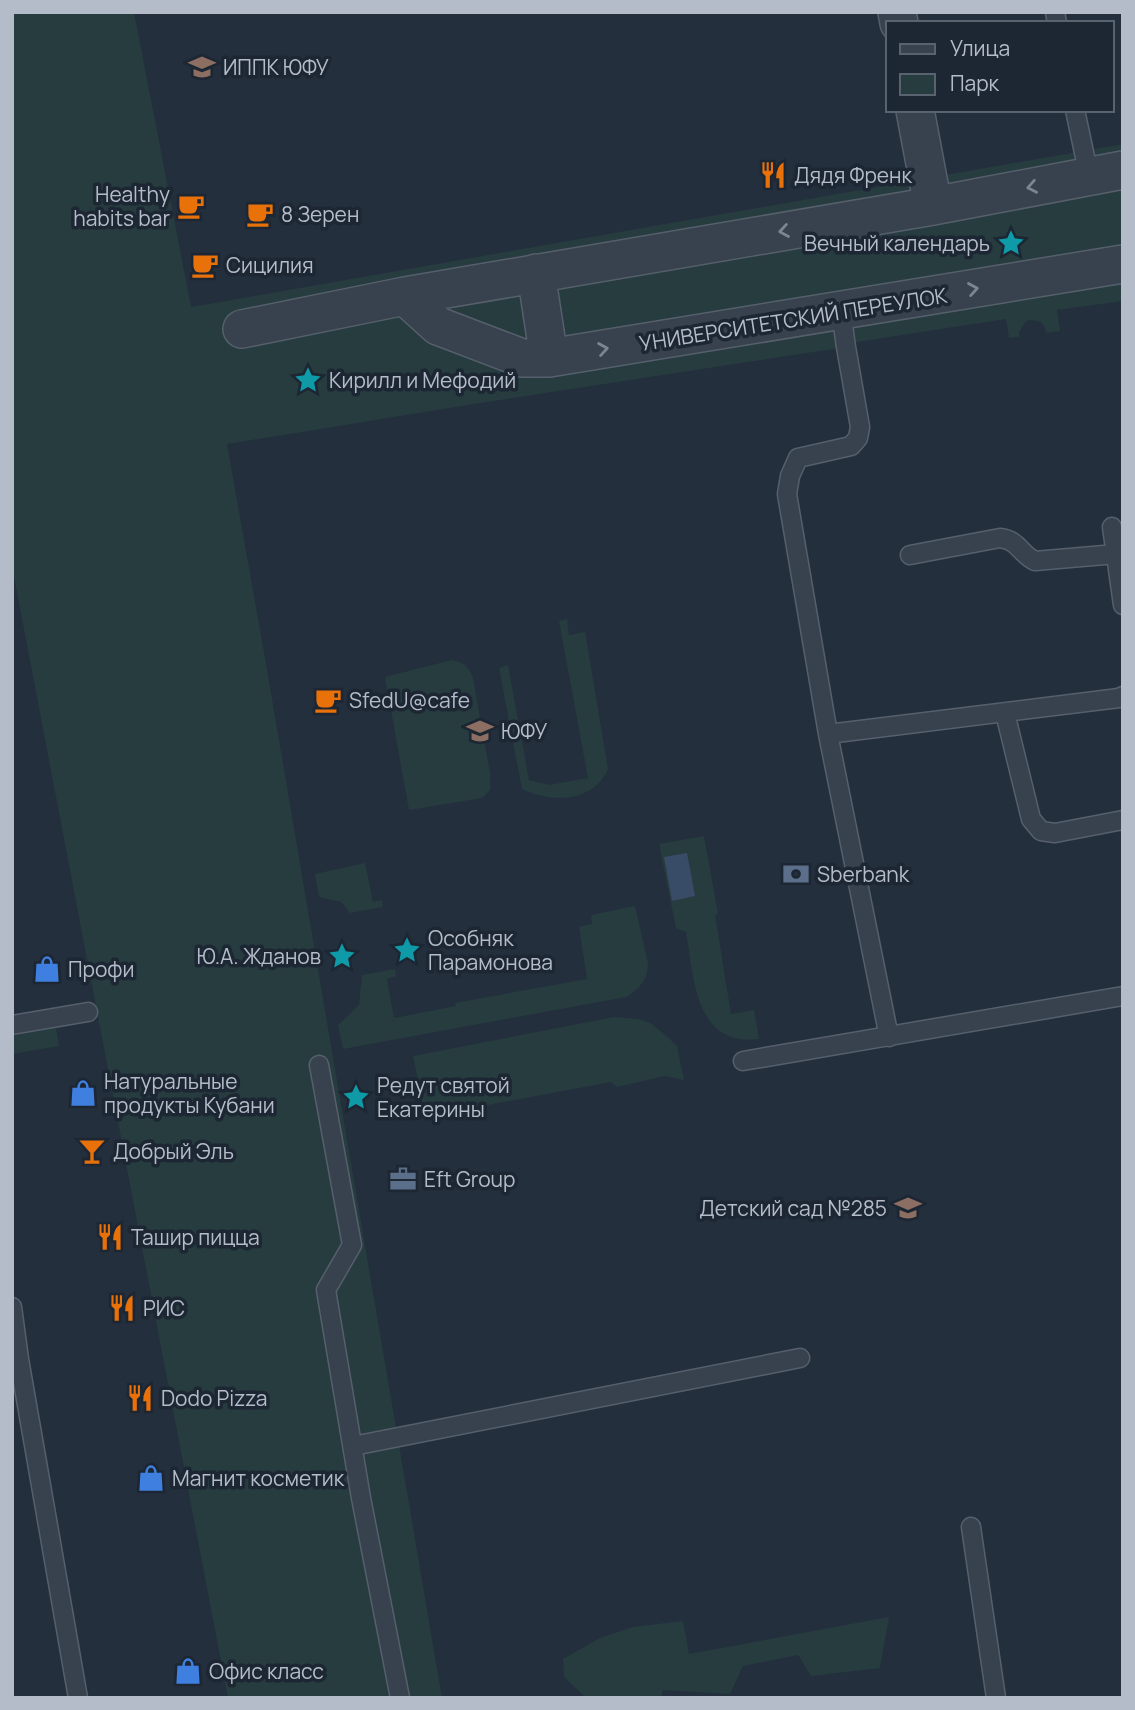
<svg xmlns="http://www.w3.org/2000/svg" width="1135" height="1710" font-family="Manrope,sans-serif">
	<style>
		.green { fill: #263c3f }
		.water { fill: #394c67 }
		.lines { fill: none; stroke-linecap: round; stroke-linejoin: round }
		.lane-casing { stroke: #565f6c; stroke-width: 21 }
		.street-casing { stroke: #565f6c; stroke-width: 40 }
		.lane { stroke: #38414e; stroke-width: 18 }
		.street { stroke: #38414e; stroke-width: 37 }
		.oneway { stroke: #7c8592 }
		.labels { text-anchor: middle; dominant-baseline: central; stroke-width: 7; stroke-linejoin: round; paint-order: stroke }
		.poi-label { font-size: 21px; fill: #b4bcc9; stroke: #1d2633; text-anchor: start }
		.street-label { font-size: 21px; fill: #b4bcc9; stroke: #1d2633 }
	</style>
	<rect width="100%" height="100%" fill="#242f3e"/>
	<path class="green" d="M12,12H134L191,307L1123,144V301L1057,310L1060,331L1046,333C1045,321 1036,319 1026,321L1019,332V337L1009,338L1006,319L857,342L846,347L474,404L227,444L265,658L442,1698H228L12,566Z
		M567,619L569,635L585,632L608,769C593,803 552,803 522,789L499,668L508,665L529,780L549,785L588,778L559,621Z
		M452,660C464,662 469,667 473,678L490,773V790L482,798L409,810L385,677Z
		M704,836L718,914L715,915L731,1014L754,1010L759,1039C694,1047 694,977 686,932L676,928L659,844Z
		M365,863L373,902L382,900L383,907L350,913L341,902L319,897L315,874Z
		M635,906L648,963C648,979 640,989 626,997L343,1049L338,1025L359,1005L362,975L395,969L396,976L387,979L394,1018L456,1006L455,1003L587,979L579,927L592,924L591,915Z
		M614,1017L638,1019L650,1023L663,1033L677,1046L684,1080L665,1076L617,1087L611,1082L429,1116L424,1110L413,1056Z
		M56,1028L59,1046L12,1054V1036Z
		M889,1617L880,1668L811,1676L798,1655L743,1666L730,1694L663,1690L661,1698H586L564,1677L563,1659L600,1638L633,1627L683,1621L689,1654Z"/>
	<path class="water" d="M687,853L695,896L672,901L664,857Z"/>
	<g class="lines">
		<defs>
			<path id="lane" d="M1055,12L1057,23
				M1075,110L1089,176
				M841,311L846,347L860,427L858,438L851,446L798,458L790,476L787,494L828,734L889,1037
				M1112,527L1123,605
				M910,555L1000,538C1019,540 1020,554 1035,561L1116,554
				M1005,713L1031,819L1041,831L1055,833L1123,820
				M828,734L1119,698L1123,696
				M12,1025L88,1012
				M743,1061L1123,996
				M319,1065L352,1245L326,1290L361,1498L400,1698
				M12,1307L19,1359L12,1357
				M19,1359L78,1698
				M353,1446L800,1358
				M971,1527L996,1698"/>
			<path id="street" d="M897,12L899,23
				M915,110L933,206
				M536,273L549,358L1123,264
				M405,296L438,326L522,358H549
				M242,329L405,296L933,206L1123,170"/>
		</defs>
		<use href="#lane" class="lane-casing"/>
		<use href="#street" class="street-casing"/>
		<use href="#lane" class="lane"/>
		<use href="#street" class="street"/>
	</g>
	<defs><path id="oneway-chevron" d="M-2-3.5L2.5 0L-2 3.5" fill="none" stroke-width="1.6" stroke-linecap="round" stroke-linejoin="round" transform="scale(1.75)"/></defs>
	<g class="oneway">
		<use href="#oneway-chevron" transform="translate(1032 187) rotate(169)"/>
		<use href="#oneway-chevron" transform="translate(784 231) rotate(170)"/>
		<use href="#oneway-chevron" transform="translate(973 289) rotate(-10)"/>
		<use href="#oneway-chevron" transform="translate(603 349) rotate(-9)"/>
	</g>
	<defs>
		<symbol id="university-bare" viewBox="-9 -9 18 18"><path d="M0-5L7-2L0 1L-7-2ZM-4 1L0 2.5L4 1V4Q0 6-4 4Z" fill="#8d6e63" stroke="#1d2633" stroke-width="2.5" paint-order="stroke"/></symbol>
		<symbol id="restaurant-bare" viewBox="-9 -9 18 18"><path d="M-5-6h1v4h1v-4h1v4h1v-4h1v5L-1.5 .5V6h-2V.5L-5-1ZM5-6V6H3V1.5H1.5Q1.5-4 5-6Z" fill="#e8710a" stroke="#1d2633" stroke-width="2.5" paint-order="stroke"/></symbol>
		<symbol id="cafe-bare" viewBox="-9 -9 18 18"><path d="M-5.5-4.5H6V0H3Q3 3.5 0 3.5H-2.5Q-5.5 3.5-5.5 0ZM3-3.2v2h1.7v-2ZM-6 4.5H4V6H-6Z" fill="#e8710a" stroke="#1d2633" stroke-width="2.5" paint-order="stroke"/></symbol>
		<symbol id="sight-bare" viewBox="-9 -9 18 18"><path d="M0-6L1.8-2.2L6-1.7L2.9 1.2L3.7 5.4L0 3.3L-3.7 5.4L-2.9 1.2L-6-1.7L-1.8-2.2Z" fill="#0f9aa8" stroke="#1d2633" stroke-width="2.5" paint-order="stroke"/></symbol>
		<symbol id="bank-bare" viewBox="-9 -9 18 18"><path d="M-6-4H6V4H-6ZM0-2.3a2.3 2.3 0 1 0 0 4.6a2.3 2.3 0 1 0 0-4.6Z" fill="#5c6f8a" stroke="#1d2633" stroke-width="2.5" paint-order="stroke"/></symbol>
		<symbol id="shop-bare" viewBox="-9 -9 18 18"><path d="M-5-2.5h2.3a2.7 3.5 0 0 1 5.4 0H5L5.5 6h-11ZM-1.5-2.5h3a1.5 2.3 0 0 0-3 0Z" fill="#3f7fe0" stroke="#1d2633" stroke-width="2.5" paint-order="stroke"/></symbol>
		<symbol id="bar-bare" viewBox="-9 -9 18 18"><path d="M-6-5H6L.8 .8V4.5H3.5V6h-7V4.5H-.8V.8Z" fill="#e8710a" stroke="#1d2633" stroke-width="2.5" paint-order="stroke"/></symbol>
		<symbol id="office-bare" viewBox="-9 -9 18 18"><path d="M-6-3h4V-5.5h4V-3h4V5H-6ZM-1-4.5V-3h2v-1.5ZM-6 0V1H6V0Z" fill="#5c6f8a" stroke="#1d2633" stroke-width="2.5" paint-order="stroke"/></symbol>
		<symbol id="school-bare" viewBox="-9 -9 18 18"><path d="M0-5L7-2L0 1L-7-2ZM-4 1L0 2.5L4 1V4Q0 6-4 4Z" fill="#8d6e63" stroke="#1d2633" stroke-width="2.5" paint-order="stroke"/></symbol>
	</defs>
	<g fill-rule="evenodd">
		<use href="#university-bare" x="183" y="48" width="38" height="38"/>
		<use href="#restaurant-bare" x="754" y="156" width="38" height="38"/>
		<use href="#cafe-bare" x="172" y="187" width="38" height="38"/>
		<use href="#cafe-bare" x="241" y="195" width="38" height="38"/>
		<use href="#sight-bare" x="992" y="224" width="38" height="38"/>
		<use href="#cafe-bare" x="186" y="246" width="38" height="38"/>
		<use href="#sight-bare" x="289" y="361" width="38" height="38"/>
		<use href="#cafe-bare" x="309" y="681" width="38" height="38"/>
		<use href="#university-bare" x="461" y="712" width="38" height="38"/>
		<use href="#bank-bare" x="777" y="855" width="38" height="38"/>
		<use href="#sight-bare" x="388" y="931" width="38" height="38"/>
		<use href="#sight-bare" x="323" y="937" width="38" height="38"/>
		<use href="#shop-bare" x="28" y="950" width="38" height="38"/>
		<use href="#shop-bare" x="64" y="1074" width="38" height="38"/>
		<use href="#sight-bare" x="337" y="1078" width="38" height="38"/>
		<use href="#bar-bare" x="73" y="1132" width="38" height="38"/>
		<use href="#office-bare" x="384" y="1160" width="38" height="38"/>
		<use href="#school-bare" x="889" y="1189" width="38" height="38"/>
		<use href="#restaurant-bare" x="91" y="1218" width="38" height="38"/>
		<use href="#restaurant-bare" x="103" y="1289" width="38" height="38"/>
		<use href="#restaurant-bare" x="121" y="1379" width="38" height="38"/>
		<use href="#shop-bare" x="132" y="1459" width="38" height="38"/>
		<use href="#shop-bare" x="169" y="1652" width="38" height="38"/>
	</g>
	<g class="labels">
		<g class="poi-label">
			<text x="223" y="67">ИППК ЮФУ</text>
			<text x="794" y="175">Дядя Френк</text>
			<text x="170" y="194" text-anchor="end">Healthy<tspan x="170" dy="24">habits bar</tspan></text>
			<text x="281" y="214">8 Зерен</text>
			<text x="990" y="243" text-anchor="end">Вечный календарь</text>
			<text x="226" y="265">Сицилия</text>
			<text x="329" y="380">Кирилл и Мефодий</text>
			<text x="349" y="700">SfedU@cafe</text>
			<text x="501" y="731">ЮФУ</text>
			<text x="817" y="874">Sberbank</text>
			<text x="428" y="938">Особняк<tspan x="428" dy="24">Парамонова</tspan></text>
			<text x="321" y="956" text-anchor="end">Ю.А. Жданов</text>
			<text x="68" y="969">Профи</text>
			<text x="104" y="1081">Натуральные<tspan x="104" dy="24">продукты Кубани</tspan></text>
			<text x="377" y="1085">Редут святой<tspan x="377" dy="24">Екатерины</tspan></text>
			<text x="113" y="1151">Добрый Эль</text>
			<text x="424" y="1179">Eft Group</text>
			<text x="887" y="1208" text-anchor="end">Детский сад №285</text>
			<text x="131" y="1237">Ташир пицца</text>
			<text x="143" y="1308">РИС</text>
			<text x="161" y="1398">Dodo Pizza</text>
			<text x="172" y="1478">Магнит косметик</text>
			<text x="209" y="1671">Офис класс</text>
		</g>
		<g class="street-label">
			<text transform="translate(793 319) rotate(-9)">УНИВЕРСИТЕТСКИЙ ПЕРЕУЛОК</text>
		</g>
	</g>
	<rect width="1135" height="1710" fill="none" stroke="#b4bcc9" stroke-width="28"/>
	<rect x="886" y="21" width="228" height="91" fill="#1d2633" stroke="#59626f" stroke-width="2"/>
	<rect x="900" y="44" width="35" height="10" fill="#38414e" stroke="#59626f" stroke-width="2"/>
	<text x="950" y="56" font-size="21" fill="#b4bcc9">Улица</text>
	<rect x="900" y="74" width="35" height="21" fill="#263c3f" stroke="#59626f" stroke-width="2"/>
	<text x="950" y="91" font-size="21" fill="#b4bcc9">Парк</text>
</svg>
